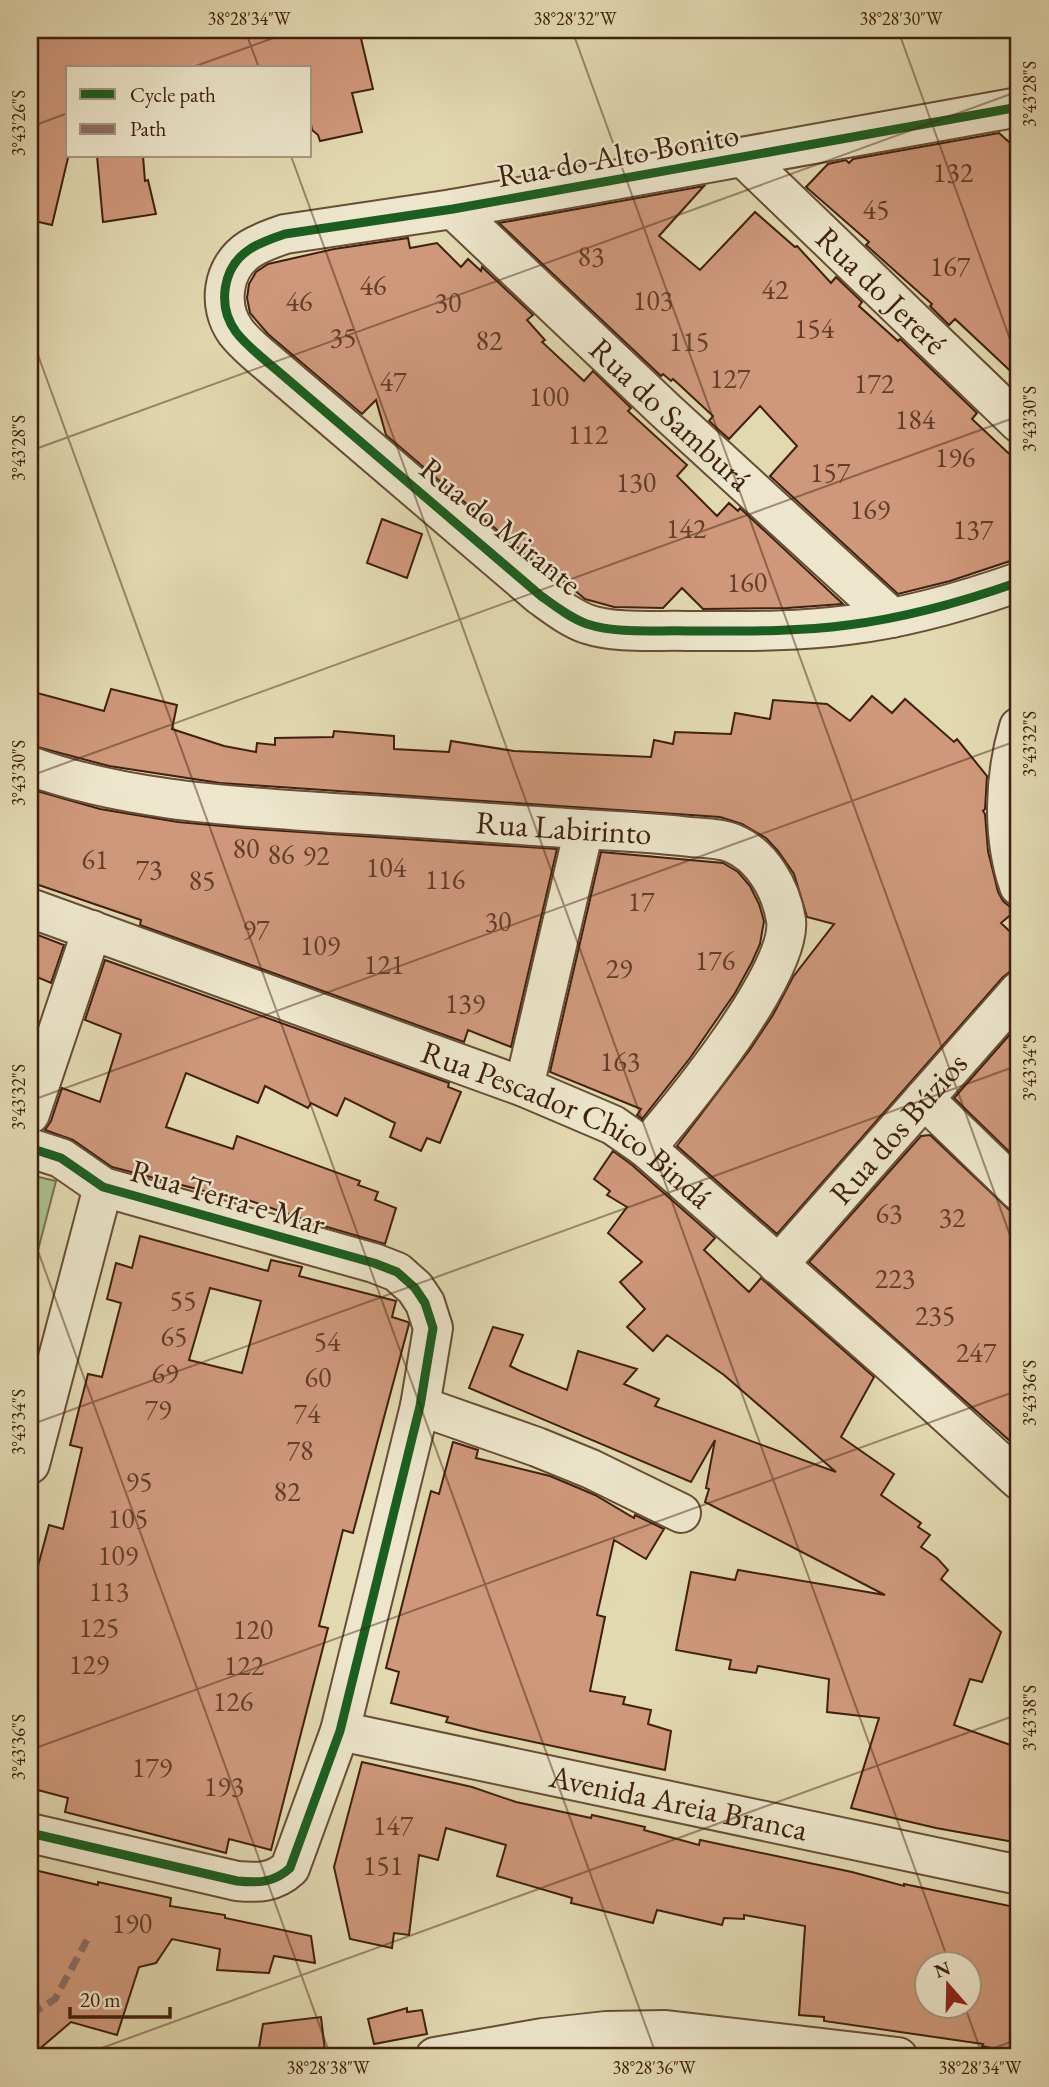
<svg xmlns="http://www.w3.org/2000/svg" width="1049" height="2087" font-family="'EB Garamond',serif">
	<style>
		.green { fill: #afc08f; stroke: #77704e; stroke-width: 2 }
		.building { fill: #cf987b; stroke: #3f200e; stroke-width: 2; fill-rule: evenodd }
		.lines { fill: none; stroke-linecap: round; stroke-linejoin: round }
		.minor-casing { stroke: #684e37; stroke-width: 42 }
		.minor { stroke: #ede6cc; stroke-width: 38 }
		.quiet { stroke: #8d6e63; stroke-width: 7; stroke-dasharray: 14 7; stroke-linecap: butt }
		.cycleway-casing { stroke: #ede6cc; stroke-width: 13 }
		.cycleway { stroke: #1b5e20; stroke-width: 9 }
		.ticks { fill: none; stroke: #3f200e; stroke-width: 2; stroke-opacity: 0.45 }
		.labels { text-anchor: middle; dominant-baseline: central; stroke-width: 5; stroke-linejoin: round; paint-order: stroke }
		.number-label { font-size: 28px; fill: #633e29 }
		.street-label { font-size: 32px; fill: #3f200e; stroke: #ede6cc }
		.neatline { fill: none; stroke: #3f200e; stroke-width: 2.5 }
		.ticks-label { font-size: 18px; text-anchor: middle; fill: #3f200e }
	</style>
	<rect width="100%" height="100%" fill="#e3d9b1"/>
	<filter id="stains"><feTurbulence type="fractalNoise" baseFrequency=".00286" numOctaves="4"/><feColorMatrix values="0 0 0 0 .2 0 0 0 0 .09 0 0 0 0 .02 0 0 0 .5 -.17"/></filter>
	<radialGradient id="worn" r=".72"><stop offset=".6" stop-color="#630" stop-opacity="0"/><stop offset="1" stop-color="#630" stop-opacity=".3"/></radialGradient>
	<path class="green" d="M30,1175L56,1181L30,1281Z"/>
	<path class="building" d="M30,30H359L373,89L352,93L362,132L320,141L318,135L312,130L310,118V68H68V158L52,225L30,220Z
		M999,133L1019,151V379L955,319L949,325L930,306L932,304L866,245L869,242L806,187L828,164L846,160L849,163L853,159Z
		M97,156H143L145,181L148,180L156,214L103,222Z
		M704,186L659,236L700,270L755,212L795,247L797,246L831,283L836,277L862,302L859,306L898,341L900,339L977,413L972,419L1019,463V558L950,581L898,594L770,476L797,446L760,406L729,439L709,421L713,416L673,379L671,381L663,374L661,376L499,223Z
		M408,238L410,248L437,243L461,267L468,259L481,271L482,267L533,315L527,320L545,340L542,342L584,381L593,371L631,408L628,411L687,465L677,476L717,516L729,503L738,511L740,508L843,604L787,608L703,609L682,588L663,608L614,607L585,599L547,567L544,570L386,435L376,400L362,414L268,334L250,313L247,298L249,284L256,272L268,264L334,249Z
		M382,519L422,534L407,578L367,563Z
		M111,689L177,705L172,729L224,746L256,752L257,743L275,745V738L333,737L334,731L394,736V749L449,752L451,741L514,751L651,757L654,740L673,744L675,732L731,734L735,713L770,719L773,700L827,704L850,721L872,696L892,713L905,699L954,742L957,739L987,776L985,809L983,811L985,814L988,851L998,892L1003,901L1015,911L1001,923L1019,940V970L1011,971L1003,977L777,1234L677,1146L749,1051L773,1015L793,977L834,924L807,917L794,874L778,851L766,838L742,824L720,817L220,783L109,766L30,745V691L104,711Z
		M30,789L100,809L178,822L255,829L557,849L511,1047L468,1030L464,1042L140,925L141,920L30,882Z
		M601,852L723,863L738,872L750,886L759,904L764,921L760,944L752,962L735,993L690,1058L642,1119L637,1115L641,1109L550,1072Z
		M30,932L64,945L51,983L30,974Z
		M105,960L449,1083L448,1087L461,1092L440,1143L427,1138L421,1151L390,1137L395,1123L345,1098L337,1116L311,1103L308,1108L265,1086L258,1103L186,1073L166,1127L233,1149L237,1136L360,1181L358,1185L378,1192L375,1200L396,1208L385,1244L317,1224L248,1200L247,1202L112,1167L73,1140L45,1130L51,1121L62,1088L100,1102L121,1034L85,1020Z
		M1019,1024V1161L954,1098Z
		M930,1135L1019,1219V1449L809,1262L921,1136Z
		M613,1151L632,1165L715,1238L704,1250L749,1292L761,1278L874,1377L841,1437L894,1474L881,1495L921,1523L918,1527L930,1535L921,1547L937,1558L948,1570L941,1579L1001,1632L982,1682L970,1679L954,1725L1019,1748V1843L936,1828L851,1808L879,1718L827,1712L829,1679L758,1666L756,1673L729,1669L731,1660L676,1650L691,1572L735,1580L738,1570L885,1595L705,1502L709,1489L706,1488L715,1440L691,1482L469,1388L493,1327L523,1335L510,1366L520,1371L567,1390L578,1351L637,1369L624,1384L659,1399L655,1406L836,1472L724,1375L667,1335L653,1351L627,1327L645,1309L620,1282L642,1262L608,1233L627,1207L607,1195L610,1191L594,1179Z
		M140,1236L268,1271L271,1260L302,1267L299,1276L396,1301L392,1317L408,1322L409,1324L353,1533L343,1530L319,1626L328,1628L271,1850L229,1839L226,1853L65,1812L68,1798L30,1788V1596L49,1525L63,1529L82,1448L70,1445L80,1405L88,1374L102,1377L121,1303L107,1299L116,1263L132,1268ZM210,1288L261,1301L242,1373L189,1360Z
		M453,1442L478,1450L476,1458L550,1476L595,1495L634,1518L635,1515L664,1529L646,1559L614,1540L597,1615L605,1617L590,1691L625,1697L623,1704L651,1710L648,1724L671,1731L665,1770L482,1731L446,1722L448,1717L391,1703L399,1672L386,1668L431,1491L439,1494Z
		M362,1762L472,1787L516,1802L591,1818L592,1815L645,1827L644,1830L699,1845L700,1840L852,1872L904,1886V1884L1019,1908V2054L982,2046L983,2044L824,2021V2017L799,2015L805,1926L744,1915V1919L724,1918L722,1925L657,1910L653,1923L571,1903L572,1898L497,1876L506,1845L446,1828L438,1860L419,1855L409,1935L394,1933L392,1948L350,1939L334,1867ZM927,1964H969V2006H927Z
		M30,1869L98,1885V1882L171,1898L170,1906L225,1915V1918L311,1936L315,1963L274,1956L269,1973L217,1970L220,1949L172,1939L156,1963L139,1967L117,2035L71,2022L30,2057Z
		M407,2008V2012L422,2010L427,2034L374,2044L368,2019Z
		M321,2017L325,2051L298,2057H272L259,2048L263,2024Z"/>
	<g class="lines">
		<defs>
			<g id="minor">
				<path d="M1019,107L453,209L285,234C273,238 261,242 250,249C222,267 217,306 236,332C246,345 260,356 272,366L541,596C555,606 570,618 587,624C618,634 655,630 688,631C741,631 795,632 848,625C906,618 965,601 1019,582"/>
				<path id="s1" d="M744,158L1019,423"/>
				<path id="s2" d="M453,209L666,411L892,618"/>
				<path d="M1019,727C1004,778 1002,836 1019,886"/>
				<path id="s3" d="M30,766C127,801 232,806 333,813C411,817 488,823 566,828C607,831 648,832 690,837C703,838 720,838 732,843C762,855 781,889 786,920C793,972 681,1107 646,1148"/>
				<path id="s4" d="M30,908L524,1087L613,1125L646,1148L893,1365L1019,1480"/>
				<path d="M524,1087L584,829"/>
				<path d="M924,1099L1019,1191"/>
				<path d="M30,1114L92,930"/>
				<path d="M30,1148L61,1158L103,1187L374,1263L397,1272L415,1288L425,1303L433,1328L420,1406L340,1731L290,1868C274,1883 258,1883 237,1881L30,1833"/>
				<path id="s5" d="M778,1265L1019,991"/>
				<path d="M420,1406L537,1447L591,1469L681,1513"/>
				<path d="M30,1464L103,1187"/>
				<path id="s6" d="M340,1731L1019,1875"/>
				<path d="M435,2057L543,2038L606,2031L666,2030L898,2057"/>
			</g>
		</defs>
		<use href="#minor" class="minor-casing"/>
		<use href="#minor" class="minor"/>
		<path class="quiet" d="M30,2015L55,1999L87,1940"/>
		<defs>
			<path id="cycleway" d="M1019,107L453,209L285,234C273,238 261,242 250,249C222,267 217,306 236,332C246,345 260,356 272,366L541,596C555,606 570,618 587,624C618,634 655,630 688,631C741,631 795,632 848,625C906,618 965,601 1019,582
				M30,1148L61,1158L103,1187L374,1263L397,1272L415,1288L425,1303L433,1328L420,1406L340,1731L290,1868C274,1883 258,1883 237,1881L30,1833"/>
		</defs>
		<use href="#cycleway" class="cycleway-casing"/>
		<use href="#cycleway" class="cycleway"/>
	</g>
	<path class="ticks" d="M245,30L259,68M572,30L1019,1260M898,30L1019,364M190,68L296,30M30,127L68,113M291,156L950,1965M30,333L657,2057M30,451L1019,91M30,776L1019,416M30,1101L1019,740M30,1229L331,2057M30,1425L1019,1065M30,1750L1019,1390M965,2007L983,2057M77,2057L1019,1714M969,2057L1019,2039"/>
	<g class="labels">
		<g class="number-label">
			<text x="953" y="172">132</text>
			<text x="876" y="209">45</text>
			<text x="591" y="256">83</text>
			<text x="950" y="266">167</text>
			<text x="373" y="285">46</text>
			<text x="775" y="289">42</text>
			<text x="653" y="300">103</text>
			<text x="299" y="301">46</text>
			<text x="448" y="302">30</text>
			<text x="814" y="328">154</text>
			<text x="343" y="337">35</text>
			<text x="489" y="340">82</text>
			<text x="689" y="341">115</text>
			<text x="730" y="378">127</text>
			<text x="393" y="381">47</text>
			<text x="874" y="383">172</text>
			<text x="549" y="396">100</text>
			<text x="915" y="419">184</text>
			<text x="588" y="434">112</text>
			<text x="955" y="457">196</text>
			<text x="830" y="472">157</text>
			<text x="636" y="482">130</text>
			<text x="870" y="509">169</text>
			<text x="686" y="528">142</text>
			<text x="973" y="529">137</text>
			<text x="747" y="582">160</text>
			<text x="246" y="848">80</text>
			<text x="281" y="854">86</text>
			<text x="316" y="855">92</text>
			<text x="95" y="859">61</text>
			<text x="386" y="867">104</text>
			<text x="149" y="869">73</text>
			<text x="445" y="879">116</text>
			<text x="202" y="880">85</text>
			<text x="641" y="901">17</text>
			<text x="498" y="921">30</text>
			<text x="256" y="929">97</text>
			<text x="320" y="945">109</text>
			<text x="715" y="960">176</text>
			<text x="384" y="964">121</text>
			<text x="619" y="968">29</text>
			<text x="465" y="1003">139</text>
			<text x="620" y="1061">163</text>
			<text x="889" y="1213">63</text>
			<text x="952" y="1217">32</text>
			<text x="895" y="1278">223</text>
			<text x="183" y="1300">55</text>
			<text x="935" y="1315">235</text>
			<text x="174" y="1336">65</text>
			<text x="327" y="1341">54</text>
			<text x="976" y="1352">247</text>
			<text x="165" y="1373">69</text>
			<text x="318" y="1377">60</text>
			<text x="158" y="1409">79</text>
			<text x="307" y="1413">74</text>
			<text x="300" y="1450">78</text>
			<text x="139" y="1481">95</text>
			<text x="287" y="1491">82</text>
			<text x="128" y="1518">105</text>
			<text x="118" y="1555">109</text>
			<text x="109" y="1591">113</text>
			<text x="99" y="1627">125</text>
			<text x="253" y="1629">120</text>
			<text x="89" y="1664">129</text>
			<text x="244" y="1665">122</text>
			<text x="233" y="1701">126</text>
			<text x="152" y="1767">179</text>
			<text x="224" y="1786">193</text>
			<text x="393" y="1825">147</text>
			<text x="383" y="1865">151</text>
			<text x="132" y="1923">190</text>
		</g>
		<g class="street-label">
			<text transform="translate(618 155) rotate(-10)">Rua do Alto Bonito</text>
			<text stroke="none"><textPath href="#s1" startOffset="191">Rua do Jereré</textPath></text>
			<text stroke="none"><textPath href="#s2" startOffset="299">Rua do Samburá</textPath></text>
			<text transform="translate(501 526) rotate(39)">Rua do Mirante</text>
			<text stroke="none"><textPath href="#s3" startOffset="539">Rua Labirinto</textPath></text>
			<text stroke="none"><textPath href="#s4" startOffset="581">Rua Pescador Chico Bindá</textPath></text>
			<text stroke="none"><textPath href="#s5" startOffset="182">Rua dos Búzios</textPath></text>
			<text transform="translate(228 1197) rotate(16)">Rua Terra e Mar</text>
			<text stroke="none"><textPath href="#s6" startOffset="346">Avenida Areia Branca</textPath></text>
		</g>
	</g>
	<rect width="1049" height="2087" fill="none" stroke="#e3d9b1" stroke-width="77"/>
	<rect x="66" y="66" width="245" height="91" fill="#ede6cc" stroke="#a79780" stroke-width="2"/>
	<rect x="80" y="89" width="35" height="10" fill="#1b5e20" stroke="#a79780" stroke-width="2"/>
	<text x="130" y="102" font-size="21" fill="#3f200e">Cycle path</text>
	<rect x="80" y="124" width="35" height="10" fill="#8d6e63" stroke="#a79780" stroke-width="2"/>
	<text x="130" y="136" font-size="21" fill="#3f200e">Path</text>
	<g transform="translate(948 1985) rotate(340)"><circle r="33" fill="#ede6cc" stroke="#a79780" stroke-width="2"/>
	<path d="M0-5L12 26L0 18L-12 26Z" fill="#8f2418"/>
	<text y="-10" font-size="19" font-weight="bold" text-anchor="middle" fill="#3f200e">N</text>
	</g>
	<path d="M70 2007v10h100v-10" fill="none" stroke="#3f200e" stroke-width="3.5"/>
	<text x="80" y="2007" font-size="21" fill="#3f200e" stroke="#ede6cc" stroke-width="5" paint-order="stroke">20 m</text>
	<rect x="38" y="38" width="972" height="2010" class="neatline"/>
	<g class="ticks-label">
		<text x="249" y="25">38°28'34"W</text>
		<text x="575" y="25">38°28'32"W</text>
		<text x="901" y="25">38°28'30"W</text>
		<text transform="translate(1030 94) rotate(-90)" y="6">3°43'28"S</text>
		<text transform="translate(19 123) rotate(-90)" y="6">3°43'26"S</text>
		<text transform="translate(1030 419) rotate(-90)" y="6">3°43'30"S</text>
		<text transform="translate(19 448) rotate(-90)" y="6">3°43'28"S</text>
		<text transform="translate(1030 744) rotate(-90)" y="6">3°43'32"S</text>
		<text transform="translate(19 773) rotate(-90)" y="6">3°43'30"S</text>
		<text transform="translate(1030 1068) rotate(-90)" y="6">3°43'34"S</text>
		<text transform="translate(19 1097) rotate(-90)" y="6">3°43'32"S</text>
		<text transform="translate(1030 1393) rotate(-90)" y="6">3°43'36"S</text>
		<text transform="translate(19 1422) rotate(-90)" y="6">3°43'34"S</text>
		<text transform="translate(1030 1718) rotate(-90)" y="6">3°43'38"S</text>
		<text transform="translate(19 1747) rotate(-90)" y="6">3°43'36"S</text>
		<text x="328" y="2074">38°28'38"W</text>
		<text x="654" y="2074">38°28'36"W</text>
		<text x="980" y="2074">38°28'34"W</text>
	</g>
	<rect width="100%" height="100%" filter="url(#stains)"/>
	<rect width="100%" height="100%" fill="url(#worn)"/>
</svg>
